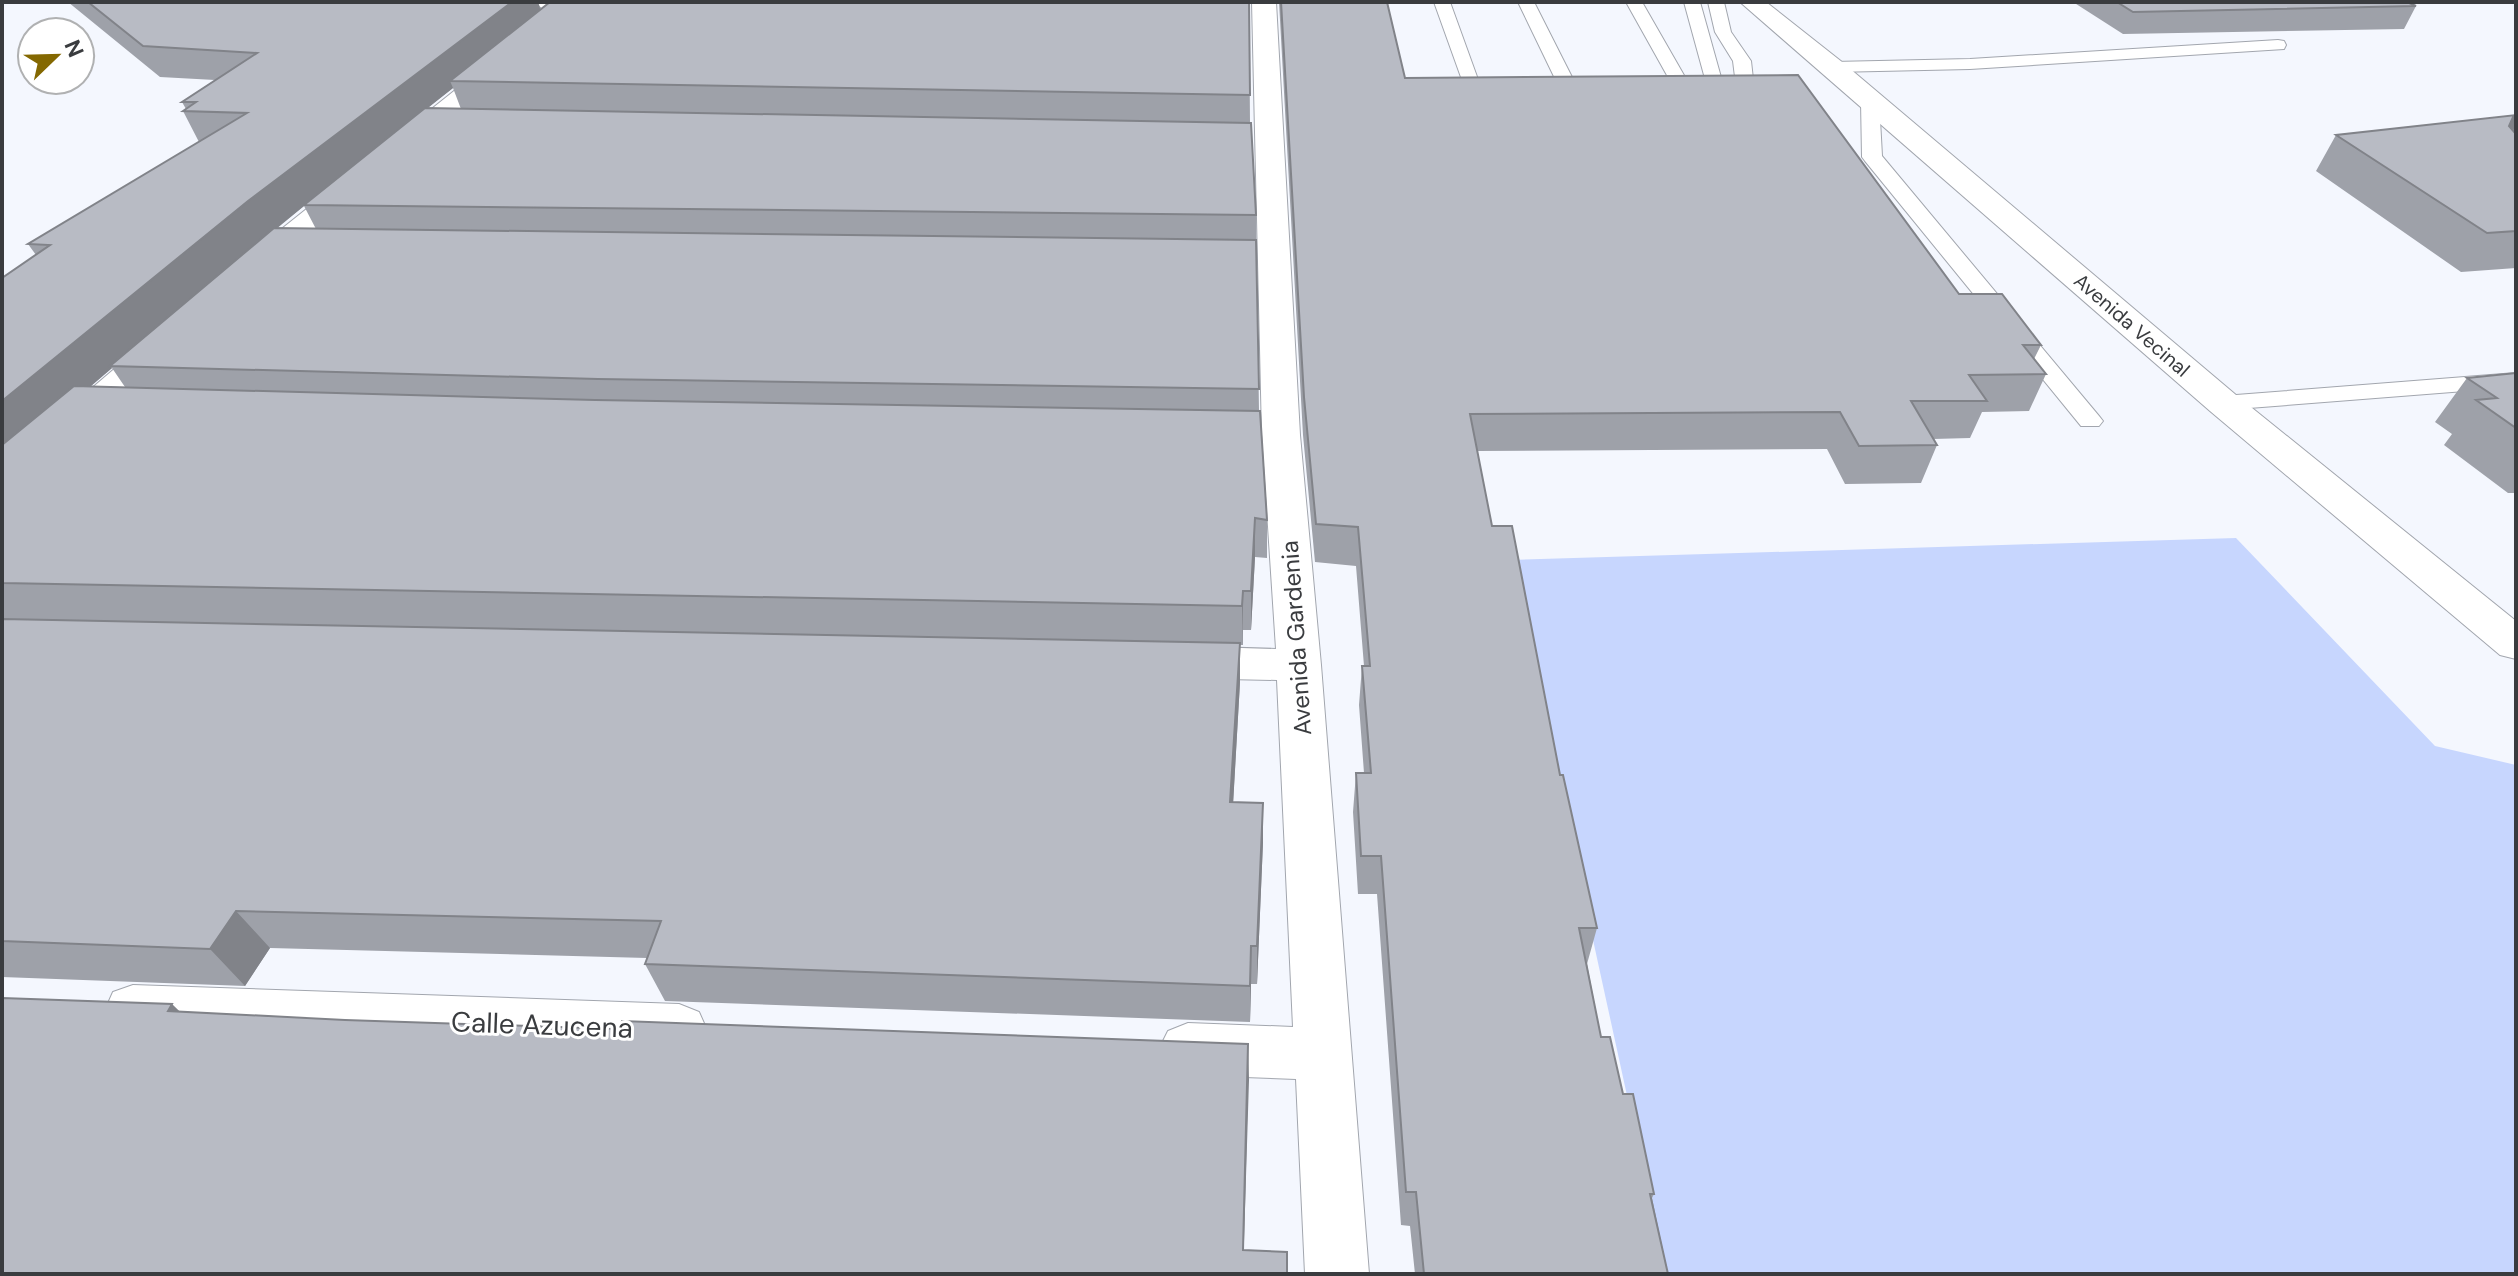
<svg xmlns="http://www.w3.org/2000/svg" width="2518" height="1276" font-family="'DM Sans',sans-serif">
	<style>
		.green { fill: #c7d6fe }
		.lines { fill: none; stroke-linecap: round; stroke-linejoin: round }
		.service-casing { stroke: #a2a6ae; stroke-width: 2 }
		.minor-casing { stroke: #a2a6ae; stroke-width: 2 }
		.tertiary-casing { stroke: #a2a6ae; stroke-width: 2 }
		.service { fill: #fff; fill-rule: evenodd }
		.minor { fill: #fff; fill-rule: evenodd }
		.tertiary { fill: #fff; fill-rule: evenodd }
		.wall { fill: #9ea1a9; fill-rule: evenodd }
		.shaded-wall { fill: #818389 }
		.building { fill: #b8bbc4; stroke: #818389; stroke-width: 2 }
		.labels { text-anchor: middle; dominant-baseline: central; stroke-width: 6; stroke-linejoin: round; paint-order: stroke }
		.far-street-label { font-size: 20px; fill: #3a3c3f; stroke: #fff }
		.street-label { font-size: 24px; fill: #3a3c3f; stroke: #fff }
		.near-street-label { font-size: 28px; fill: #3a3c3f; stroke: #fff }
	</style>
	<rect width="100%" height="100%" fill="#f4f7fe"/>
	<path class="green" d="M2236,538L2435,746L2516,765V1274H1666L1510,560Z"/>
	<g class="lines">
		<defs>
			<path id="service" d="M1434,2H1450L1480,85L1507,86L1510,90L1507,94H1467Z
				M1518,2H1534L1578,89L1575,93H1563L1560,89Z
				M1626,2H1642L1693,91L1690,95H1678Z
				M1684,2H1700L1724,88L1736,85L1733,61L1715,32L1708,2H1724L1731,32L1751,61L1754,88C1742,100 1726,100 1710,97Z
				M2278,40L2284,41L2286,45L2284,49L1970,69L1833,72L1824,67L1833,62L1970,59Z
				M1870,96L1879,101L1882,156L2099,416L2103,421L2099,426H2081L1865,161L1862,157L1861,101Z
				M2516,373V387L2223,410L2214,408L2211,403L2214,398L2223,396Z"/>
			<path id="minor" d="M535,2H563L569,8L568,17L555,33L266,273L255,276L244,273L239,266L244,259L539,23L545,11Z
				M1252,2H1276L1300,435L1321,665L1369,1274H1305L1296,1079L1188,1075L1168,1067L1159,1049L1168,1031L1188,1023L1293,1027L1277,680L1180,678L1164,673L1158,662L1164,651L1180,646L1276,649L1262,435Z
				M166,332L178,335L183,342L178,349L16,493L2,497V465L154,335Z
				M133,985L679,1004L699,1012L707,1030L699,1048L679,1056L133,1035L113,1028L105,1010L113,992Z"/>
			<path id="tertiary" d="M1740,2H1766L1842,62L2236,395L2516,621V659L2500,655L2210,411Z"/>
		</defs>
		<use href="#service" class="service-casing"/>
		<use href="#minor" class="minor-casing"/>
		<use href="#tertiary" class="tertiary-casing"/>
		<use href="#service" class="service"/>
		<use href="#minor" class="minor"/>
		<use href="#tertiary" class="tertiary"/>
	</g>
	<path class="wall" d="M68,2H538L541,10L1249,2L1250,123L1256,215L1259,411L1267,520V558L1255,557L1251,630H1243V645H1240V682L1233,803L1263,842L1257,984H1251L1250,1022L665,1001L645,964L647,958L270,948L245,986L2,977V278L36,255L28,244L199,142L183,111L186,109L182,102L215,80L160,77ZM453,88L461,109L427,108ZM304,206L316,229L276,228ZM112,368L125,387L91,386Z
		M1279,2H1387L1405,78L1959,294L2041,345L2034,359L2046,374L2029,411L1982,412L1970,438L1933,439L1937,445L1921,483L1845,484L1827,449L1477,451L1492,526L1560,775L1597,928L1587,964L1601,1037L1623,1094L1654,1194L1652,1198L1668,1274H1415L1410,1226L1401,1225L1377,894H1358L1353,812L1356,773H1364L1359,705L1362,666H1364L1356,566L1315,562L1303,435Z
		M2073,2H2407L2416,6L2404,29L2123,34Z
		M2516,115V126L2513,131L2514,132L2516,128V268L2461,272L2316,171L2336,135Z
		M2516,373V493H2508L2444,445L2452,434L2435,422L2467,378Z"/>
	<path class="shaded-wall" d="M512,2H538L541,12L450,81L453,88L306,205H304V206L110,366L112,368L2,462V401L248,201Z
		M2516,116V126L2500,150L2513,117Z
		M1255,518V557L1251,630V591Z
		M1243,591V645L1242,606Z
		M1240,643V682L1231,841L1230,802Z
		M1263,803V842L1257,984V946Z
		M236,911L270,948L245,986L210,949Z
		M1251,946V984L1250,1022V986Z
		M172,1004L210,1041L168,1011Z
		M1248,1044L1249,1080L1243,1274V1250Z"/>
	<path class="building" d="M88,2H512L248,201L2,401V278L50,245L28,244L247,113L183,111L196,102H182L257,53L143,46Z
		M550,2H1249L1250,95L450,81Z
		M1281,2H1387L1405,78L1798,75L1959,294H2002L2041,345H2023L2046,374L1969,375L1987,401H1911L1937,445L1859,446L1840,412L1470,414L1492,526H1512L1560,775H1563L1597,928H1579L1601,1037H1610L1623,1094H1633L1654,1194H1650L1668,1274H1424L1416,1192H1406L1381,856H1361L1356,773H1371L1362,666H1370L1358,527L1316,524L1304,397Z
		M2117,2H2407L2416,6L2133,12Z
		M425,108L1251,123L1256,215L304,205Z
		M2516,115V116L2513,117L2509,126L2516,134V231L2487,233L2336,135Z
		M274,228L1256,240L1259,389L598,379L110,366Z
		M2516,373V428L2476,400L2497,398L2467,378Z
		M74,386L595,400L1260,411L1267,520L1255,518L1251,591H1243L1242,606L2,583V445Z
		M2,619L1240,643L1230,802L1263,803L1257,946H1251L1250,986L645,964L661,921L236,911L210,949L2,941Z
		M2,998L172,1004L168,1011L345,1020L619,1029L622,1021L1248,1044L1243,1250L1287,1252V1274H2Z"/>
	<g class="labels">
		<g class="far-street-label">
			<text transform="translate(2132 325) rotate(41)">Avenida Vecinal</text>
		</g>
		<g class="street-label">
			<text transform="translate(1296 638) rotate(-94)">Avenida Gardenia</text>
		</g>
		<g class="near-street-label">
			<text transform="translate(542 1025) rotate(2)">Calle Azucena</text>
		</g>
	</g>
	<rect width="2518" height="1276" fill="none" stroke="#3a3c3f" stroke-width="8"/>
	<g transform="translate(56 56) rotate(67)"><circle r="38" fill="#ffffff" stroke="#b0b1b2" stroke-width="2"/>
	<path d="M0-6L14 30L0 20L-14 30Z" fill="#846801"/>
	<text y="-12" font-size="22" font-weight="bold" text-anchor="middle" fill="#3a3c3f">N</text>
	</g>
</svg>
